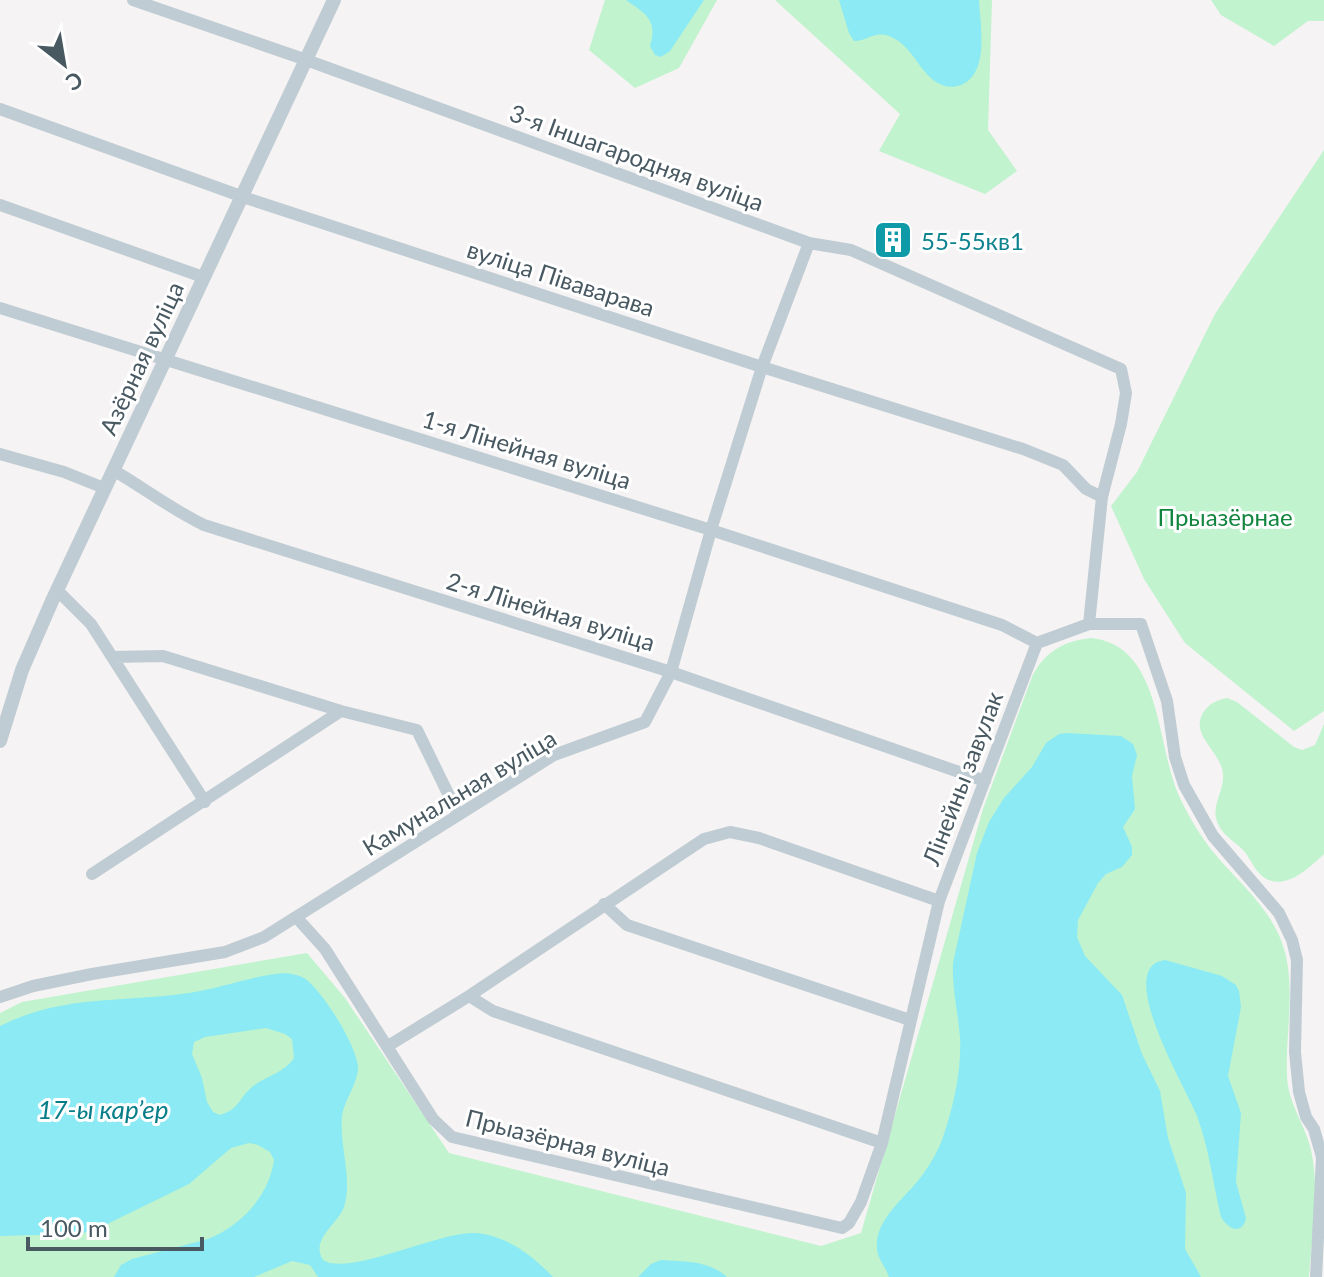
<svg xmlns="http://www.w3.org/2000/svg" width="1324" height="1277" font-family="Lato,sans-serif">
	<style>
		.green { fill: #c0f3ce }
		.water { fill: #8beaf3; fill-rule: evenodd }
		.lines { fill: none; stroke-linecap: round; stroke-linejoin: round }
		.minor { stroke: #c0ccd3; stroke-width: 12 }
		.tertiary { stroke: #c0ccd3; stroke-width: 14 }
		.labels { text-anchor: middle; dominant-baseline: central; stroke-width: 6; stroke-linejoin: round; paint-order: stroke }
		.street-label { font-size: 24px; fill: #495962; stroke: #fff }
		.culture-label { font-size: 24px; fill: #0d838f; stroke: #fff; text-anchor: start }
		.park-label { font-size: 24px; fill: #11853e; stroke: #fff }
		.water-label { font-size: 26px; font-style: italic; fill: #067d88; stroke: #fff }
	</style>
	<rect width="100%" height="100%" fill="#f5f3f3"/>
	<path class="green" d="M605,0H717L679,68L635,88L589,50Z
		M775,0H992L988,130L1017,171L985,194L879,151L900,114Z
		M1211,0H1324V21H1308L1274,46L1221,15Z
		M1324,150V711L1294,731L1185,643L1144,579L1111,506L1137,472L1215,314Z
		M1091,638C1162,645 1156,745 1179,796C1188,815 1200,836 1214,853C1239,883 1273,910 1284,949C1296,990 1285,1035 1287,1076C1288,1104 1305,1124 1311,1150C1320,1190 1312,1236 1309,1277H0V1013L22,1002L307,953L345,998L449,1153L821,1246L861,1233L983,809L1032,677C1044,652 1064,641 1091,638Z
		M1227,698L1237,702L1294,747L1302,750L1315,745L1324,724V854C1308,869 1282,894 1261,875C1253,868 1250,857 1243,850C1232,839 1220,834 1216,818C1213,803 1224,790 1223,775C1223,752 1185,733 1206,709C1212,702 1218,700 1227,698Z"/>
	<path class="water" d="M626,0H704L670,51L661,57L655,55L650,46C658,20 646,14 626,0Z
		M839,0H979C980,25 990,73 961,85C951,89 940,86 932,79C916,65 911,45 889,36C874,31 868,41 854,41L849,33Z
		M1066,733L1121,736L1133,744L1137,755L1132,776L1135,809L1123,827L1132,847V855L1122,867L1106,874L1098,883L1078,920L1077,937L1085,956L1122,995L1142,1054L1160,1091L1168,1138L1186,1193L1185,1249L1201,1277H889C886,1267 878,1260 877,1249C874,1220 905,1198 921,1177C929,1166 937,1153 942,1140C953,1109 962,1070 960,1037C958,1012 952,989 953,963L977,853L989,822L1004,798L1032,767L1046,743L1059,734Z
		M1165,960L1222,976L1236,985L1239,991L1241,1007L1228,1076L1241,1113L1236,1182L1246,1218C1242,1236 1228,1229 1221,1217C1213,1183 1209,1148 1197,1116C1187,1090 1112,966 1165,960Z
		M286,973C291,974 299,975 304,978C321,988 360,1050 358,1070C356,1086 344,1101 342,1116C339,1146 353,1178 344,1207C338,1224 310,1239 323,1260C348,1277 439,1231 476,1233C507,1236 532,1255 553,1277H318L310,1265L292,1261L254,1277H114L121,1265L132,1259L208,1239C241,1226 269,1196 274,1160L270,1152L258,1145L249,1143L231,1148L189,1184L95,1230L79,1234L0,1236V1026C65,994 120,1003 189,993C222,988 253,975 286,973ZM266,1028L285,1034L292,1039L294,1058C284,1073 266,1076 252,1087C238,1099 240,1109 220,1115L213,1112L207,1102L202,1078L192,1054L194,1042L205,1037Z
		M661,1260C685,1262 708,1260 727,1277H638L651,1264Z"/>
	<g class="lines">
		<path class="minor" d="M133,0L298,57L809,243L851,250L1121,369L1126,393L1121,424L1102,497L1089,624L1037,643L939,901L882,1143L861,1202L849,1223L842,1228L452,1137L433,1119L325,949L297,918
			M0,109L249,199L762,367L1023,449L1063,465L1086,489L1102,497
			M0,205L203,277
			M0,308L711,530L1002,625L1037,643
			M0,454L64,472L104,488
			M113,470C144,488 171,509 204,525L671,672L985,781
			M57,590L91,624L205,802
			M1089,624H1141L1167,701L1175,757L1184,785L1213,836L1279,913L1292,940L1297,960L1295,1052L1299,1092L1306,1117L1314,1129L1322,1157L1316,1277
			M112,657L163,656L341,711L417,730L458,814
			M92,874L341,711
			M604,904L627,925L910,1020
			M469,996L493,1011L882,1143
			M0,997L33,986L92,974L225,952L264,937L554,755L645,722L671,672L711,530L762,367L809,243
			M388,1046L469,996L704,839L730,832L759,838L939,901"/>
		<path class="tertiary" d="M0,741L22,670L52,601L334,0"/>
	</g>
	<defs>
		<symbol id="building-square" viewBox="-11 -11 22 22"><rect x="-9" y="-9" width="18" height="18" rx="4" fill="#0f9aa8" stroke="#fff"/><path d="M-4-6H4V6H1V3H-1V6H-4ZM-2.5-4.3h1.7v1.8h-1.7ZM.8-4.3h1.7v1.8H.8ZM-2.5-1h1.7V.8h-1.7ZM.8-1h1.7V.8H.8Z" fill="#fff"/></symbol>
	</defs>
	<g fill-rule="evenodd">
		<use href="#building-square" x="871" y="218" width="44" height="44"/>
	</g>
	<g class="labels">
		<g class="street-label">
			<text transform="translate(637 157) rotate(20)">3-я Іншагародняя вуліца</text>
			<text transform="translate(561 278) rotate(18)">вуліца Піваварава</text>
			<text transform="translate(141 358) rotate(-65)">Азёрная вуліца</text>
			<text transform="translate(527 449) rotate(17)">1-я Лінейная вуліца</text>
			<text transform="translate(551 611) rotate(17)">2-я Лінейная вуліца</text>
			<text transform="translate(962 778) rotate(-69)">Лінейны завулак</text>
			<text transform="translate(459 792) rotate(-31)">Камунальная вуліца</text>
			<text transform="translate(568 1142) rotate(14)">Прыазёрная вуліца</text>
		</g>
		<g class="culture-label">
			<text x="921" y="240">55-55кв1</text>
		</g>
		<g class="park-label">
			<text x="1225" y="516">Прыазёрнае</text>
		</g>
		<g class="water-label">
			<text x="103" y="1109">17-ы кар’ер</text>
		</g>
	</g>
	<g transform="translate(64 64) rotate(149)" stroke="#ffffff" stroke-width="6" paint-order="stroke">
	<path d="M0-6L14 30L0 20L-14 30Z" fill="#495962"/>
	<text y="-12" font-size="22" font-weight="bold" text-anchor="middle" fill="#495962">С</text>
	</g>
	<path d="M28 1237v12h174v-12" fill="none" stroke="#495962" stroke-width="4"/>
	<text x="40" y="1237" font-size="24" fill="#495962" stroke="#ffffff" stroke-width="6" paint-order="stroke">100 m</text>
</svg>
